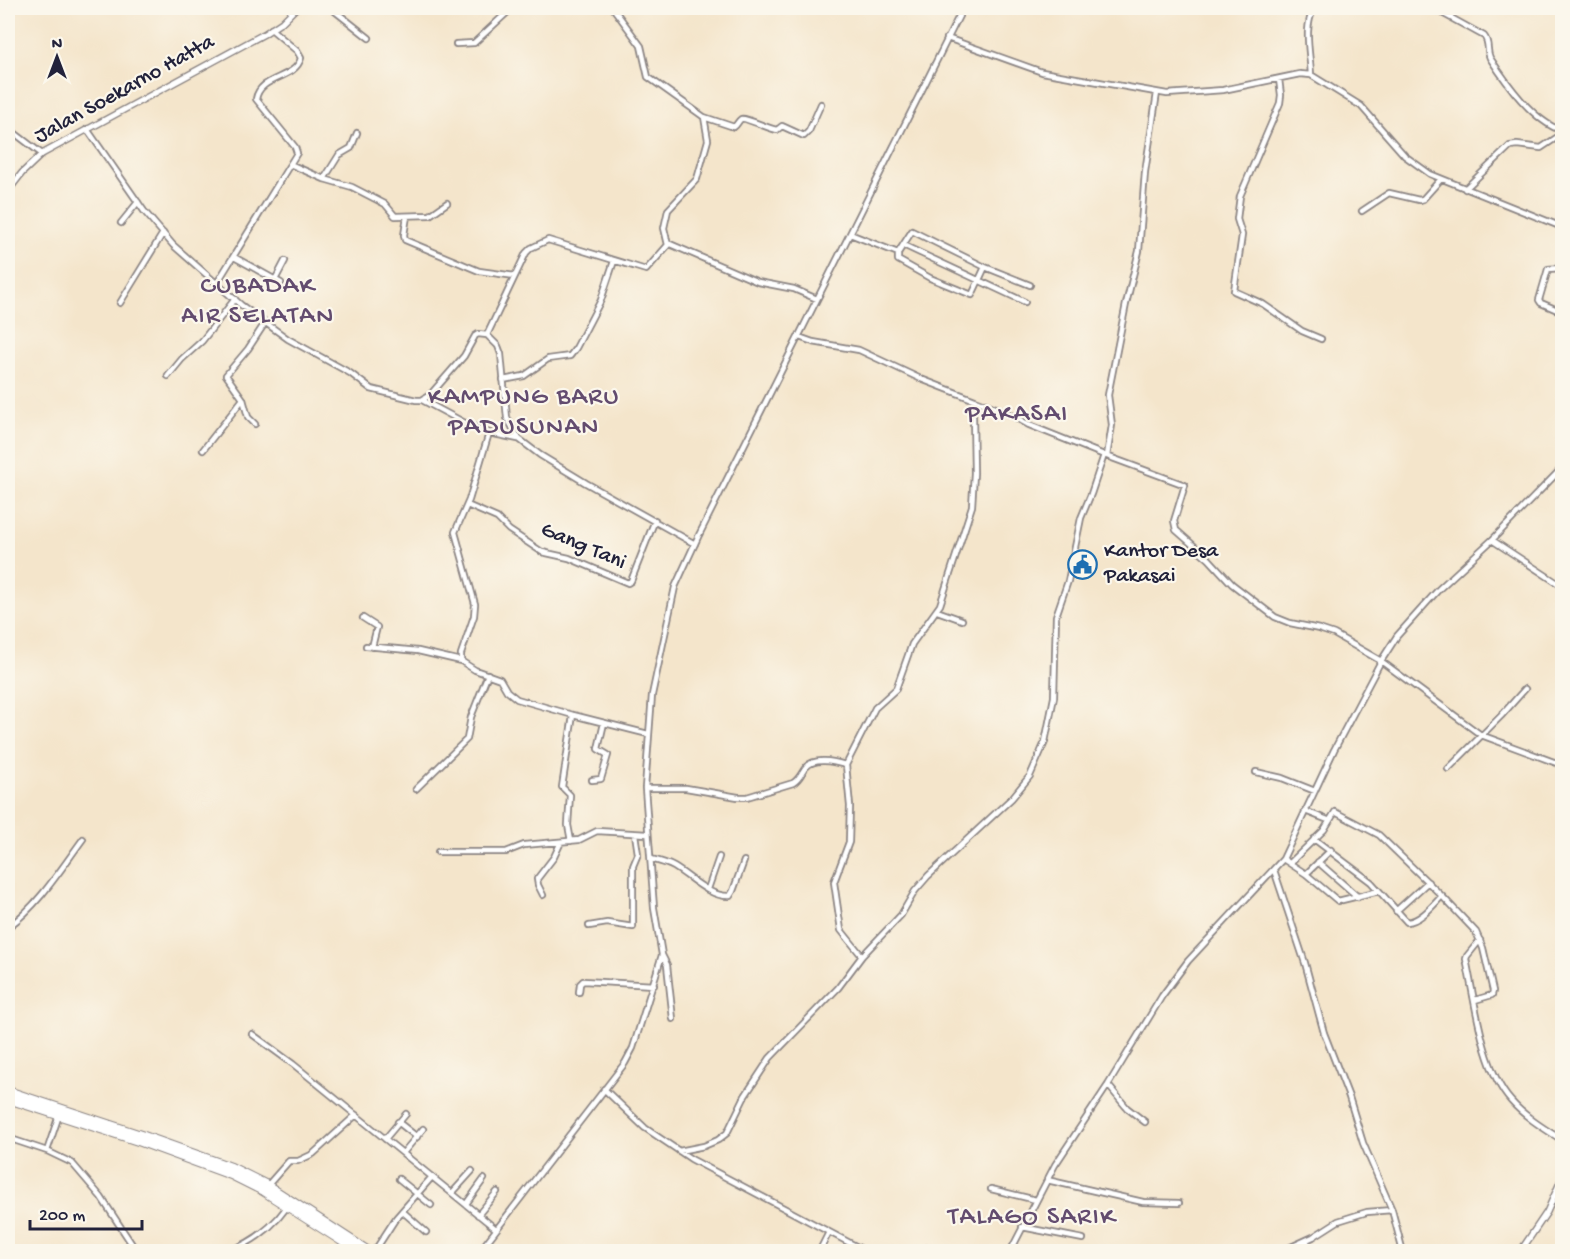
<svg xmlns="http://www.w3.org/2000/svg" width="1570" height="1259" font-family="'Gochi Hand',sans-serif">
	<style>
		.lines { fill: none; stroke-linecap: round; stroke-linejoin: round }
		.minor-casing { stroke: #8b8483; stroke-width: 8 }
		.tertiary-casing { stroke: #8b8483; stroke-width: 8 }
		.trunk-casing { stroke: #8b8483; stroke-width: 10 }
		.minor { stroke: #fff; stroke-width: 4.5 }
		.tertiary { stroke: #fff; stroke-width: 5 }
		.trunk { stroke: #fff; stroke-width: 8 }
		.labels { text-anchor: middle; dominant-baseline: central; stroke-width: 4.5; stroke-linejoin: round; paint-order: stroke }
		.street-label { font-size: 22px; fill: #22223b; stroke: #fbf7ec }
		.poi-label { font-size: 22px; fill: #22223b; stroke: #fbf7ec; text-anchor: start }
		.quarter-label { font-size: 26px; letter-spacing: 1.5px; fill: #634c6f; stroke: #fbf7ec }
	</style>
	<rect width="100%" height="100%" fill="#fbf7ec"/>
	<filter id="ink" filterUnits="userSpaceOnUse"><feTurbulence type="fractalNoise" baseFrequency=".0167" numOctaves="2"/><feDisplacementMap in="SourceGraphic" scale="12" xChannelSelector="R" yChannelSelector="G"/><feConvolveMatrix kernelMatrix="1 2 1 2 8 2 1 2 1" color-interpolation-filters="sRGB"/></filter>
	<filter id="wash" filterUnits="userSpaceOnUse"><feTurbulence type="fractalNoise" baseFrequency=".008" numOctaves="4" result="noise"/><feDisplacementMap in="SourceGraphic" scale="24" xChannelSelector="R" yChannelSelector="G"/><feGaussianBlur stdDeviation="1.35" result="paint"/><feColorMatrix in="noise" values="0 0 0 0 0 0 0 0 0 0 0 0 0 0 0 0 0 1.4 0 .05"/><feComposite in="paint" operator="in"/></filter>
	<g filter="url(#wash)">
		<rect width="100%" height="100%" fill="#f4e5cb"/>
	</g>
	<g filter="url(#ink)">
		<g class="lines">
			<defs>
				<path id="minor" d="M331,8L369,38
					M613,8L641,46L648,77L704,117L708,140L697,179L668,210L664,228L668,245
					M1433,8L1484,36C1490,43 1486,50 1490,58C1507,84 1532,120 1562,131
					M947,38L1042,72L1167,94L1223,90L1300,74L1311,75L1361,106L1405,156L1430,174L1562,227
					M456,44L474,43L512,8
					M1311,75C1310,51 1303,29 1314,8
					M1279,79L1281,95L1280,103L1240,196L1237,219L1242,235L1234,291L1263,304L1302,331L1321,339
					M704,117L734,127C737,125 738,121 741,119C745,117 769,129 777,130L782,126L804,136L809,131L821,104
					M8,128L42,154
					M87,129L144,211L173,245L241,305L288,339L350,373L371,389L416,400H422L430,395L464,356L475,336L478,334L487,335L498,346L501,354L507,418L519,439L540,455L586,483L695,544
					M292,165L324,179L352,187L385,204L395,216L430,215L447,203
					M324,179L339,155L351,148L357,133
					M1465,189L1510,146L1517,145L1541,148L1562,134
					M1362,211L1389,193L1419,200L1423,199L1441,179
					M407,216L404,235L405,240L479,271L515,276
					M121,223L138,202
					M912,231L985,267L972,295L930,278L898,260V253Z
					M850,234L898,253
					M903,245L1025,302
					M234,257L281,283
					M1562,265L1561,268L1548,269L1539,300L1541,303L1562,312
					M985,267L1030,285
					M275,280L285,261
					M217,283L297,153L295,147L256,99C260,75 295,80 301,58L297,51L271,29
					M120,303L163,233
					M487,335L526,253L531,248L548,240L646,270L668,245L670,244L758,282L794,289L817,299
					M168,376L182,359L202,341L235,299
					M503,380L524,376L548,359L570,356L576,348L601,300L614,261
					M243,399L248,417L255,424
					M422,400L465,423L489,433
					M518,439L489,433L469,500L455,532L475,604L474,616L461,654V661L475,670L500,679L507,691L517,699L573,715L648,734
					M203,450L243,399L226,375L248,349L265,323
					M1104,455L1185,485L1174,521L1176,530L1209,559L1232,584L1275,617L1290,623L1319,629L1334,634L1381,661L1481,735L1562,765
					M1107,456L1112,425L1108,395L1126,304L1139,251L1145,172L1157,93
					M467,505L497,518L509,530L542,552L569,558L628,583L631,581L655,520
					M1492,540L1562,586
					M937,611L962,620
					M363,618L377,627L372,647
					M366,646L418,651L461,661
					M1448,769L1501,716L1525,689
					M1256,772L1282,778L1315,791
					M592,780L601,779L608,755L598,749L604,723
					M645,788H686L738,797H747L793,783C800,779 801,773 806,767C815,757 834,762 846,765
					M416,789L467,739L471,717L488,674
					M1305,811L1328,820
					M1314,839L1371,882L1407,922C1421,921 1433,905 1442,896
					M571,841L568,825L570,795L562,787L573,715
					M438,852H506L524,845L579,840L597,831L648,834
					M651,859C659,861 667,863 674,867C691,877 709,897 730,896L733,891L744,861
					M1283,859L1306,874L1338,901L1379,891
					M1318,862L1358,897
					M1290,863L1324,830L1335,812L1379,835L1442,896L1476,932L1483,948L1493,991L1492,995L1475,1000
					M1274,870L1305,963L1324,1033L1349,1097L1363,1143L1392,1210L1403,1252
					M1306,874L1331,850
					M708,889L719,857
					M543,895L538,885L537,879L554,857L561,842
					M1396,911L1428,882
					M589,926L607,923L633,927V866L638,854L635,834
					M8,927C38,906 61,869 83,839
					M1480,940L1467,956L1466,959C1475,1001 1482,1069 1511,1101C1525,1117 1545,1129 1562,1140
					M662,955L667,965L673,1019
					M862,956L841,930L834,882L849,842L850,806L846,765L875,708L896,689L912,644L940,605L972,506L974,473L973,414L976,401
					M579,992L580,984L583,981L654,985
					M252,1034L293,1064L496,1229
					M1108,1085L1127,1108L1145,1122
					M604,1089L645,1128L691,1159L867,1252
					M398,1122L417,1137
					M8,1138L47,1151L72,1163L101,1197L137,1252
					M385,1139L406,1114
					M47,1151L59,1115
					M679,1151L704,1146L718,1140L727,1133L745,1096L770,1058L838,988L862,956L901,915L915,891L928,876L1012,798L1030,776L1045,742L1054,697L1056,616L1068,581L1081,518L1091,494L1104,455L1029,425L1006,412L921,379L859,350L813,342L799,337
					M403,1153L423,1129
					M399,1179L431,1205
					M1047,1180L1143,1202L1179,1203
					M267,1186L289,1161H298L313,1154L356,1115
					M991,1189L1036,1200
					M453,1192L472,1171
					M466,1204L484,1179
					M402,1211L426,1232
					M478,1215L497,1192
					M1022,1227L1083,1239
					M1306,1241L1313,1252
					M227,1252C252,1243 272,1228 287,1207
					M374,1252L396,1218L431,1178
					M479,1252L625,1063L633,1048L662,955L654,908L645,788L652,695L675,587L698,537L963,8
					M819,1252L829,1232
					M925,1252L927,1248
					M1010,1252L1055,1165L1108,1085L1162,996L1188,961L1283,859L1334,750L1381,661L1397,636L1439,589L1492,540L1562,468
					M1280,1252L1313,1237L1338,1221L1367,1212L1392,1210"/>
				<path id="tertiary" d="M8,191L22,173L42,154L264,34L282,22L296,8
					M1520,1252L1547,1212L1562,1178"/>
				<path id="trunk" d="M8,1091L144,1136L231,1167L267,1185L370,1252
					M8,1099L141,1142L231,1175L263,1191L359,1252"/>
			</defs>
			<use href="#minor" class="minor-casing"/>
			<use href="#tertiary" class="tertiary-casing"/>
			<use href="#trunk" class="trunk-casing"/>
			<use href="#minor" class="minor"/>
			<use href="#tertiary" class="tertiary"/>
			<use href="#trunk" class="trunk"/>
		</g>
	</g>
	<defs>
		<symbol id="civic-ring" viewBox="-11 -11 22 22"><circle r="9.5" fill="#fbf7ec" stroke="#1f6fb2" stroke-width="1.5"/><path d="M-.6-6.5H3V-4.5H.6V-3L4-1V1h2V6H-6V1h2V-1L-.6-3ZM-1.2 2.5V6h2.4V2.5Z" fill="#1f6fb2"/></symbol>
	</defs>
	<g fill-rule="evenodd">
		<use href="#civic-ring" x="1066" y="548" width="33" height="33"/>
	</g>
	<g class="labels">
		<g class="street-label">
			<text transform="translate(125 90) rotate(-29)">Jalan Soekarno Hatta</text>
			<text transform="translate(583 547) rotate(23)">Gang Tani</text>
		</g>
		<g class="poi-label">
			<text x="1104" y="552">Kantor Desa<tspan x="1104" dy="25">Pakasai</tspan></text>
		</g>
		<g class="quarter-label">
			<text x="258" y="287">CUBADAK<tspan x="258" dy="30">AIR SELATAN</tspan></text>
			<text x="524" y="398">KAMPUNG BARU<tspan x="524" dy="30">PADUSUNAN</tspan></text>
			<text x="1017" y="415">PAKASAI</text>
			<text x="1032" y="1218">TALAGO SARIK</text>
		</g>
	</g>
	<rect width="1570" height="1259" fill="none" stroke="#fbf7ec" stroke-width="30"/>
	<g transform="translate(57 57)" stroke="#fbf7ec" stroke-width="4.5" paint-order="stroke">
	<path d="M0-4.5L10 22L0 15L-10 22Z" fill="#22223b"/>
	<text y="-9" font-size="16" font-weight="bold" text-anchor="middle" fill="#22223b">N</text>
	</g>
	<path d="M30 1220v9h112v-9" fill="none" stroke="#22223b" stroke-width="3"/>
	<text x="39" y="1220" font-size="18" fill="#22223b" stroke="#fbf7ec" stroke-width="4.5" paint-order="stroke">200 m</text>
</svg>
